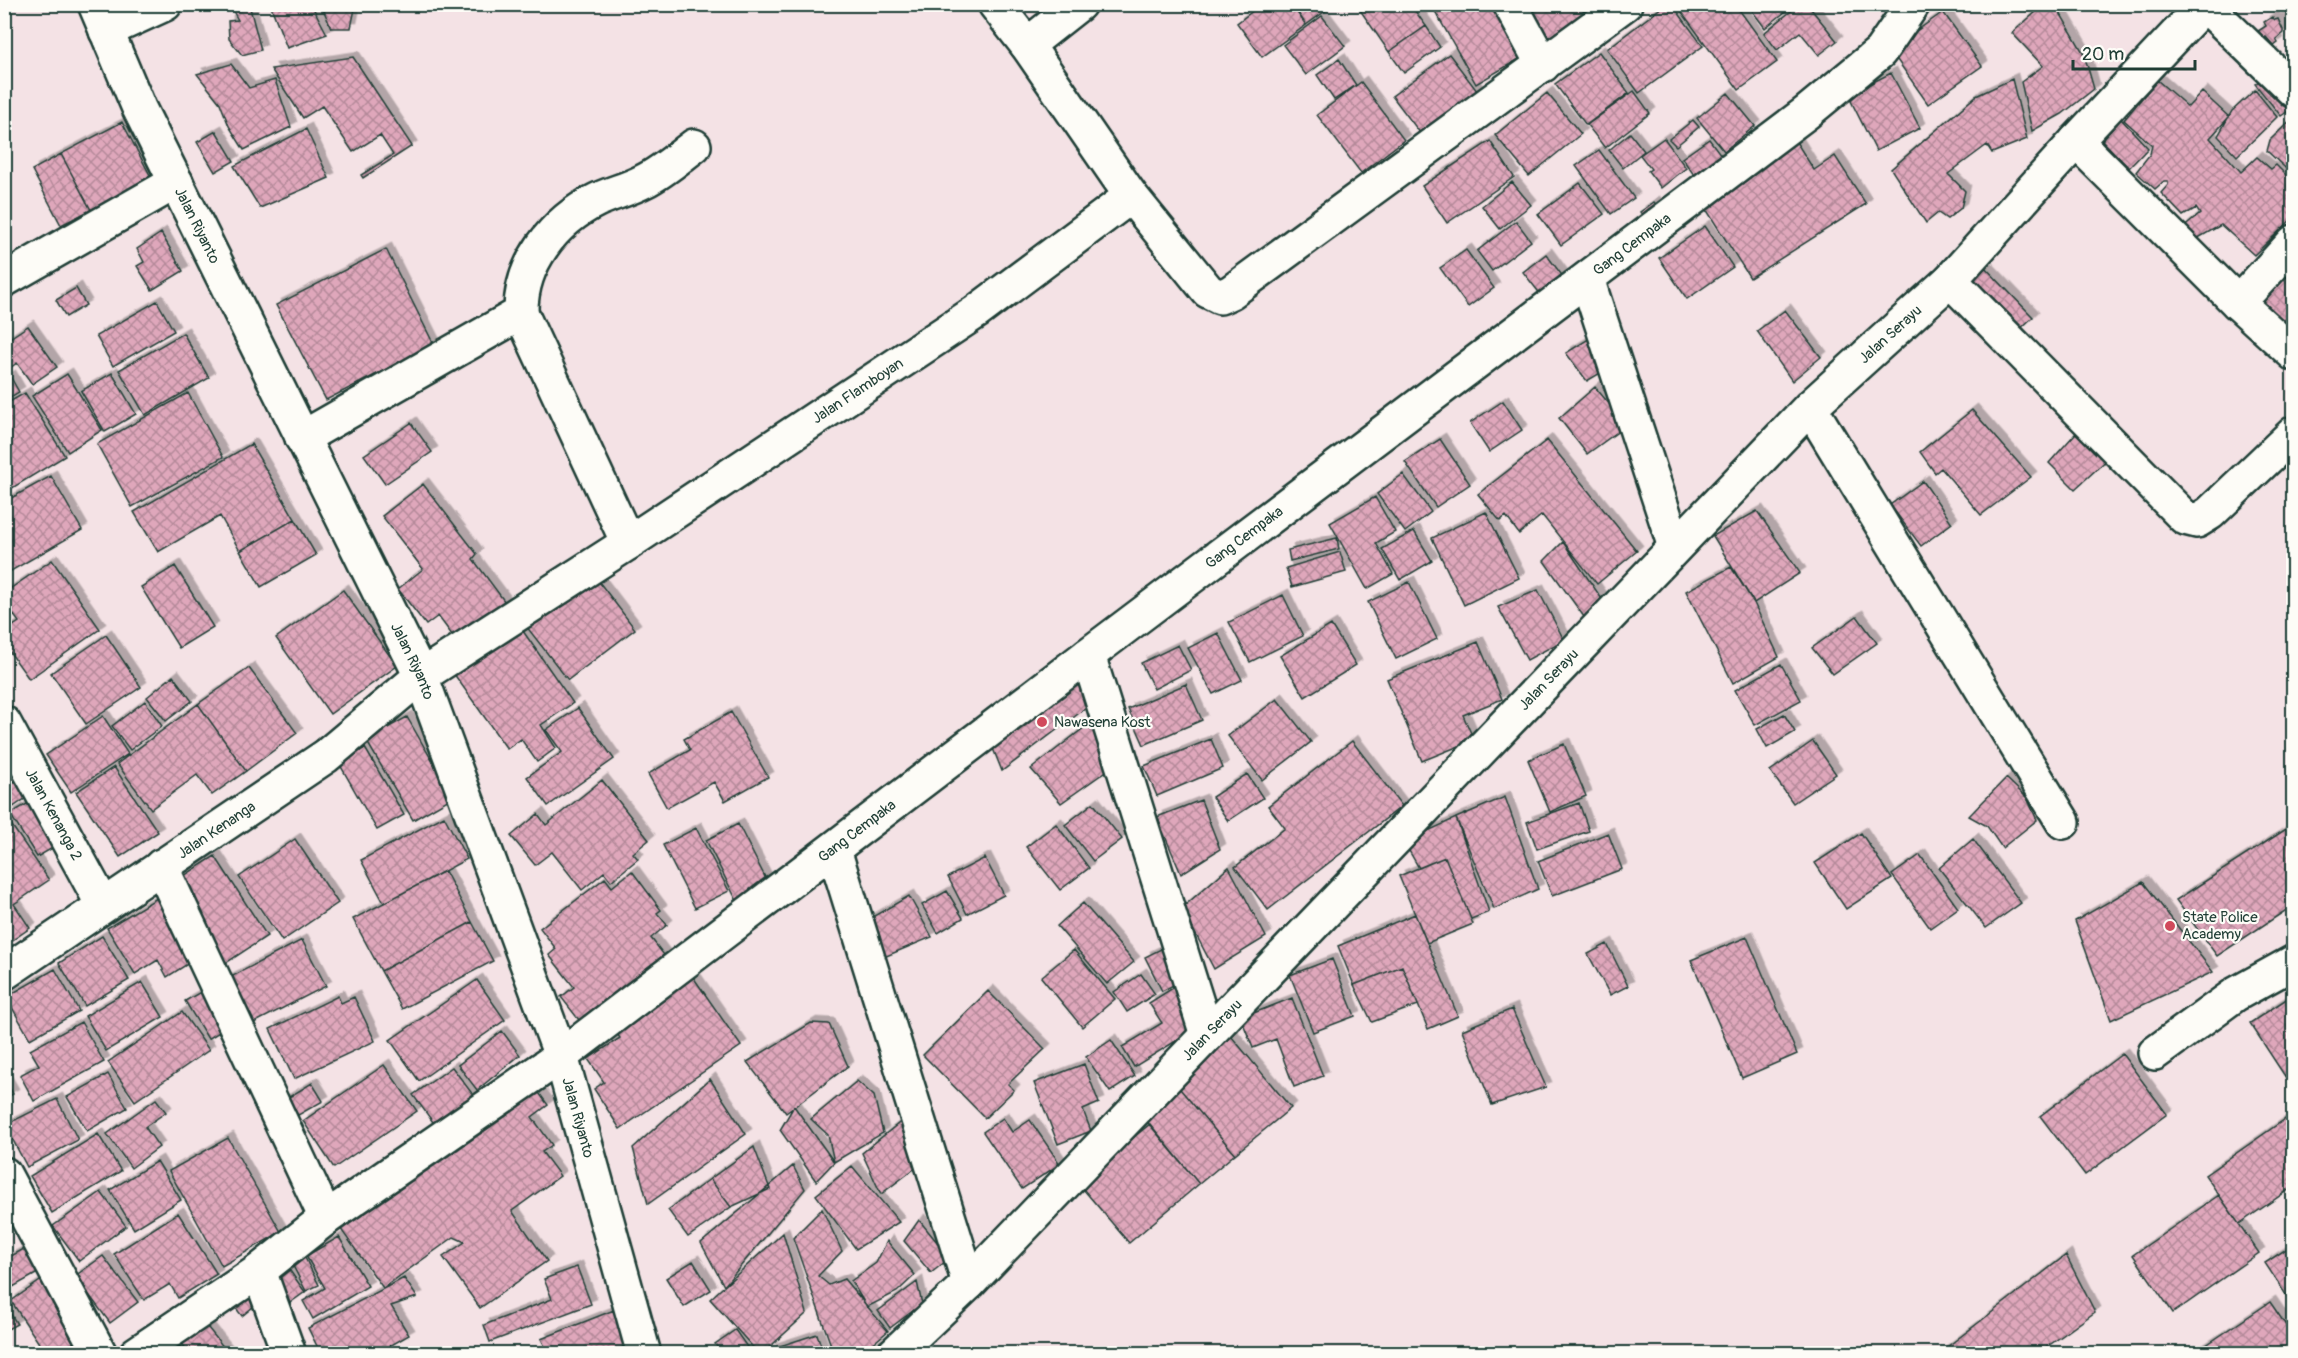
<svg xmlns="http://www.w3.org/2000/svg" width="2298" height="1358" font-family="Pangolin,sans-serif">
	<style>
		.building { fill: url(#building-cross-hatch); stroke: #1f3d34; stroke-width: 1.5; filter: url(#shadow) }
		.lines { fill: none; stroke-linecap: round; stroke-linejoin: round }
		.minor-casing { stroke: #1f3d34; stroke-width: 38 }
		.minor { stroke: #fdfcf7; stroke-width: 33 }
		.poi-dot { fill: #d1495b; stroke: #fdfcf7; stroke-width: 2 }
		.labels { text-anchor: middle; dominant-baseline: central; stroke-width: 4.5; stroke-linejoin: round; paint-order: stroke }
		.street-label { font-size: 15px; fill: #1f3d34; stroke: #fdfcf7 }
		.poi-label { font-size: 15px; fill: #1f3d34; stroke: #fdfcf7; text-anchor: start }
	</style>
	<defs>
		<pattern id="building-cross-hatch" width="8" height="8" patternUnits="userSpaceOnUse" patternTransform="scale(1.5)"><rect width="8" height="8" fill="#dfa7bb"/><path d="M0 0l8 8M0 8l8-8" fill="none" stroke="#b48999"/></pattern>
		<filter id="shadow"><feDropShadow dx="5.5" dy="-5.5" stdDeviation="0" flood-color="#0004"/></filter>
	</defs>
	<rect width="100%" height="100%" fill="#f4e2e5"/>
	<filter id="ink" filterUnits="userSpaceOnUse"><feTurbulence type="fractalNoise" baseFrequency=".0167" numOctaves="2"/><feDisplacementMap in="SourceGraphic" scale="12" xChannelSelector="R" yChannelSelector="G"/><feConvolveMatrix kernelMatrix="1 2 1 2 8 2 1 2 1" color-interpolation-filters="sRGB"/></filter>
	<g filter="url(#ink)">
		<path class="building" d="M229,4H249L261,50L242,55L229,39L228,21L238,20Z
			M270,4H311L327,34L287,48Z
			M321,4H356L351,28H331Z
			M1262,4H1291L1306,25L1262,57L1237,23Z
			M1292,4H1335L1306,25Z
			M1369,4H1410L1426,26L1389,52L1360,10Z
			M1431,4H1506L1533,51L1476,84Z
			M1514,4H1603L1546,47Z
			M1666,4H1672L1703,46L1639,93L1607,49Z
			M1676,4H1735L1777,62L1739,90Z
			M1747,4H1795L1765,28Z
			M1800,4H1807L1837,41L1819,55L1800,32L1777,50L1764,33Z
			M2045,4H2055L2084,54L2094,89L2062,114L2032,131L2021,82L2043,66L2012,33Z
			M1943,12L1982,66L1928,104L1890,50Z
			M1322,16L1345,46L1306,75L1283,45Z
			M2272,17L2275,20L2278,19L2283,30V33L2276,39L2278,43L2274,46L2266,37H2263L2258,31L2266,26L2264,22Z
			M1426,26L1440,47L1404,73L1389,52Z
			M1599,52L1629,93L1586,125L1555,84Z
			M1449,54L1484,100L1427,142L1392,96Z
			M353,57L412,146L363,178L361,175L393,155L380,135L353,152L322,106L303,118L271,69Z
			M1339,59L1356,85L1334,100L1317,75Z
			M231,64L249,88L275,80L291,127L244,150L229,126L220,103L197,74Z
			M1891,73L1920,128L1876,151L1848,95Z
			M2263,78L2294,107L2281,116L2255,84Z
			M2012,79L2027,139L1992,153L1987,145L1948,174L1965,191L1961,208L1947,219L1938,213L1926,223L1891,169L1976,96Z
			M2157,80L2188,107L2202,92L2229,117L2210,138L2241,172L2257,157L2271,169L2276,165L2294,183V217L2254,255L2221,225L2193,241L2183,228L2200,214L2196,208L2183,216L2161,193L2168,185V181H2164L2155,189L2136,172L2150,154L2152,145L2124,120Z
			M1361,82L1404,140L1361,173L1317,115Z
			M2255,90L2277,117L2237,156L2218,136L2232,111Z
			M1634,91L1650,113L1605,148L1587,125Z
			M1547,93L1581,134L1529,176L1495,135Z
			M1728,93L1755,126L1724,151L1697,118Z
			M2294,117V176L2267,151L2270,140Z
			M2121,119L2148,148L2129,168L2102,140Z
			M1693,120L1699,127L1676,146L1669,139Z
			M122,122L151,177L91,210L61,154Z
			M306,129L329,178L260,208L234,166Z
			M216,131L234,161L215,172L197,142Z
			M1630,133L1644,151L1623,168L1609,150Z
			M1793,137L1814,170L1835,156L1866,204L1750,278L1699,198Z
			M1664,138L1686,168L1661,188L1648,171L1651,169L1640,155Z
			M1709,139L1721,155L1694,175L1682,158Z
			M1490,141L1514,177L1447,223L1422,186Z
			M1599,150L1634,198L1611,214L1576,166Z
			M61,154L91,210L61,225L32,170Z
			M1512,182L1531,205L1500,229L1482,206Z
			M1580,183L1604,214L1561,245L1538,214Z
			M1654,202L1661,211L1647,222L1640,212Z
			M1516,221L1531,241L1492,271L1477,251Z
			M1705,226L1733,267L1687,299L1659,258Z
			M161,233L183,271L152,290L137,266L144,262L137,249Z
			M386,249L434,345L326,400L276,305Z
			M1466,250L1494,288L1468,307L1440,268Z
			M1546,254L1564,278L1541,295L1523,272Z
			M2294,255V333L2265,307L2263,284Z
			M1979,261L2033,317L2019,330L1963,275Z
			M76,288L86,305L66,317L56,300Z
			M157,301L174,331L113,366L96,336Z
			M1785,310L1821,357L1792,381L1757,331Z
			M28,326L57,367L32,384L17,363L4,372V342Z
			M183,333L209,378L145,415L119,370Z
			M1595,335L1609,368L1587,381L1566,353Z
			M112,373L136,414L105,432L81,391Z
			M67,374L102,430L68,452L32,396Z
			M10,376L19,392L4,401V380Z
			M1595,387L1627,425L1587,454L1559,418Z
			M25,393L65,456L4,493V405Z
			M188,393L223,457L132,507L97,444Z
			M1503,401L1522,430L1489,452L1470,423Z
			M1972,410L2031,477L1981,515L1941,468L1935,473L1920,452Z
			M411,423L432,452L385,484L364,455Z
			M2083,425L2111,456L2075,489L2049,463Z
			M1440,439L1470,484L1436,507L1405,462Z
			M1547,440L1637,551L1597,584L1542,515L1519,534L1506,516L1500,521L1478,494Z
			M251,444L295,519L240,551L220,516L158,552L134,512Z
			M1403,474L1431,512L1405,532L1377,494Z
			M51,476L82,530L4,575V502Z
			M1923,481L1952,523L1921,546L1890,505Z
			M423,484L477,554L473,559L508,606L458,643L438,616L426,625L398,589L423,569L382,516Z
			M1375,497L1395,532L1376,543L1393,574L1367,589L1330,523Z
			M1757,511L1800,573L1754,603L1713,536Z
			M1486,512L1519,578L1464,605L1432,538Z
			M295,519L316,555L261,587L240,551Z
			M1414,531L1432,561L1400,580L1382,549Z
			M1337,538L1339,549L1290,561L1288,550Z
			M1563,542L1604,602L1584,617L1544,561Z
			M1340,552L1346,572L1292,587L1286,568Z
			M52,560L100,629L29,679L4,644V632L19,622L4,602V593Z
			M175,566L213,627L179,648L141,587Z
			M1731,567L1754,603L1779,657L1733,683L1686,591Z
			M593,574L635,629L568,680L526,626Z
			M1409,582L1437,639L1396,659L1368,602Z
			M343,590L397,666L330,714L276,638Z
			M1538,590L1564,640L1527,660L1498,607Z
			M1283,595L1303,636L1250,662L1229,622Z
			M1857,616L1877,643L1833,674L1812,648Z
			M516,621L573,703L541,725L556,748L537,762L521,739L507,749L449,667Z
			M1331,625L1356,665L1305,697L1280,656Z
			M1218,633L1242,680L1213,694L1188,648Z
			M106,635L141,687L86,724L51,673Z
			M1478,642L1502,699L1463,715L1474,740L1422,761L1387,679Z
			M1178,645L1191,670L1154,689L1141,663Z
			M1781,664L1801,700L1755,725L1735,690Z
			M249,668L297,733L246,771L198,704Z
			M1081,670L1094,702L1002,771L990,741Z
			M173,676L192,701L166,721L147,697Z
			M1186,684L1202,720L1144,745L1128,709Z
			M1277,699L1311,742L1262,780L1228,736Z
			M145,701L162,726L130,750L112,726Z
			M198,704L246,771L212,795L197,775L151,809L117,764Z
			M578,708L614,759L548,806L527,777L562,752L546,730Z
			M731,712L768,777L725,801L714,782L667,808L648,774L690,750L684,739Z
			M1784,714L1795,732L1767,748L1757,729Z
			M103,716L128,754L71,792L46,755Z
			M407,717L453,797L413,820L366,740Z
			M1090,723L1112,767L1061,803L1031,769Z
			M1211,739L1223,768L1157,796L1144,766Z
			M1352,741L1402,806L1268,910L1235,867L1285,828L1268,806Z
			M1813,741L1836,774L1793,803L1770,771Z
			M1564,744L1586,796L1550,812L1528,760Z
			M365,748L404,815L377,830L339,763Z
			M114,767L158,832L120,857L76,792Z
			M1247,774L1263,798L1228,821L1212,797Z
			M2006,778L2027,798L2037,820L2002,848L1987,826L1969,816Z
			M18,779L29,796L6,812L4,810V789Z
			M602,780L649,840L633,853L638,859L611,881L604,872L582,890L552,852L535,865L511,836L538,814L546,825Z
			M1505,797L1538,889L1494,909L1456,818Z
			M37,798L63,842L37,857L10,814Z
			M1201,800L1220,849L1181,874L1157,817Z
			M1093,803L1122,839L1093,861L1065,825Z
			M1579,803L1589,831L1537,849L1527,822Z
			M4,814L49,880L14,904L30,928L4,946Z
			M444,816L467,859L384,903L361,860Z
			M1456,818L1489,912L1471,919L1445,857L1419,868L1404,842Z
			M738,824L770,887L738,903L706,840Z
			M1056,824L1089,868L1060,890L1026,847Z
			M2294,824V905L2217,956L2176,900Z
			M696,828L729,891L695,908L663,845Z
			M1608,833L1622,869L1552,896L1538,861Z
			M1861,833L1892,879L1846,909L1815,863Z
			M295,839L338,903L282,941L239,877Z
			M1973,839L2021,903L1986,928L1939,868Z
			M1920,855L1958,908L1930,928L1892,875Z
			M215,856L267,936L223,965L180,899L191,891L182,877Z
			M1445,857L1473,924L1427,943L1399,876Z
			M985,858L1004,895L967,914L948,877Z
			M1229,867L1266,937L1214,969L1182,908Z
			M445,871L472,922L381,971L353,919Z
			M632,871L661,910L657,913L667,925L651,938L664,955L607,999L614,1008L586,1029L561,997L574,987L549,955L556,949L540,928L605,878L612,887Z
			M2143,882L2213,972L2111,1020L2075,921Z
			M947,891L963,918L938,933L922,905Z
			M909,896L932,937L884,957L867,920Z
			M157,898L194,960L167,977L158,960L135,974L107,928Z
			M1083,903L1134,962L1107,984L1057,926Z
			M1415,914L1458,1016L1428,1029L1402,966L1354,985L1338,946Z
			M472,922L493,961L402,1009L381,971Z
			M102,936L129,980L85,1006L59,963Z
			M1747,937L1797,1054L1742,1078L1691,960Z
			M302,940L326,986L248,1026L225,980Z
			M1607,944L1628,986L1610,995L1588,954Z
			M1169,945L1187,978L1162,991L1145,957Z
			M1074,950L1115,999L1082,1027L1041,977Z
			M1332,959L1355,1016L1313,1032L1290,975Z
			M1402,966L1418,1005L1372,1022L1354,985Z
			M55,969L79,1011L30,1039L6,997Z
			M691,974L741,1046L620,1129L594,1089L604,1082L588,1059L620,1038L613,1028Z
			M1141,974L1155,994L1127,1012L1114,992Z
			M477,980L505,1020L419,1081L390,1040Z
			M142,982L163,1017L106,1051L85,1016Z
			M1176,986L1200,1026L1134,1067L1122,1047L1162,1023L1149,1003Z
			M204,990L226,1028L208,1039L185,1001Z
			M988,991L1045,1049L1008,1084L1014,1090L985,1118L923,1055Z
			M2294,994V1086L2292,1087L2250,1023Z
			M338,996L341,1003L354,997L375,1041L294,1079L270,1029Z
			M1292,998L1323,1076L1294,1087L1276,1039L1253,1048L1241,1018Z
			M1512,1009L1546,1087L1492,1105L1462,1030Z
			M182,1012L209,1050L135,1101L108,1062Z
			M81,1022L104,1062L34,1101L20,1075L39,1065L30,1050Z
			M811,1023L829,1024L848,1066L786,1113L747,1062Z
			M502,1031L520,1055L477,1090L458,1065Z
			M1231,1036L1291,1108L1235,1154L1175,1083Z
			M1111,1040L1135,1076L1110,1092L1086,1057Z
			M2122,1054L2167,1114L2085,1175L2040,1116Z
			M1084,1064L1099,1103L1083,1110L1091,1131L1058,1144L1034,1083Z
			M384,1065L417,1111L334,1168L303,1121Z
			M452,1067L477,1100L438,1129L413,1095Z
			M108,1074L127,1108L87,1131L67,1097Z
			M4,1078L13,1094L4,1099Z
			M710,1079L746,1134L648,1204L633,1148Z
			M857,1081L874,1096L883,1133L834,1162L828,1135L811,1119Z
			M531,1082L548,1105L532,1117L552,1145L542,1152L560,1176L512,1211L547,1261L480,1308L443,1257L465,1242L454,1237L383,1288L340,1228Z
			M312,1083L323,1101L293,1118L284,1100Z
			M1175,1083L1235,1154L1199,1184L1140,1113Z
			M57,1099L78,1140L27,1167L5,1125Z
			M156,1099L166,1112L145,1127L159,1147L131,1168L107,1134Z
			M794,1106L834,1162L816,1181L780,1130Z
			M2294,1113V1186L2239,1224L2205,1175Z
			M1003,1118L1012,1132L1030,1120L1060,1164L1022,1189L983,1132Z
			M903,1120L926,1160L881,1194L862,1153Z
			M1150,1124L1199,1184L1129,1243L1078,1183Z
			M98,1134L121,1171L52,1213L30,1176Z
			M228,1138L281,1232L222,1266L169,1171Z
			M754,1147L770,1189L731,1207L710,1179Z
			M157,1161L181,1200L134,1229L110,1190Z
			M793,1166L805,1189L724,1286L701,1243Z
			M852,1166L899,1222L856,1249L816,1195Z
			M710,1179L731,1207L688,1237L668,1210Z
			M101,1192L126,1226L79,1261L53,1226Z
			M2219,1195L2259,1253L2173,1313L2133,1255Z
			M822,1209L842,1251L818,1276L829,1285L844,1279L888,1331L865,1350L856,1354H834L793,1238Z
			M178,1213L217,1274L178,1298L170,1284L144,1300L114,1254Z
			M919,1220L950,1258L931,1273L904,1241Z
			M783,1233L807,1313L762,1354H759L710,1299Z
			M339,1237L368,1286L313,1319L303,1301L325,1288L306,1256Z
			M887,1241L915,1275L897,1292L867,1307L851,1281L876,1263Z
			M2294,1244V1307L2265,1263Z
			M31,1245L45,1269L13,1287L4,1272V1260Z
			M2066,1255L2095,1312L2037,1354H1938Z
			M103,1256L138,1302L110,1323L75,1276Z
			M304,1256L319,1285L306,1291L291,1262Z
			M693,1261L711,1290L684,1307L666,1278Z
			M577,1267L591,1304L490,1342L484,1325L552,1299L544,1279Z
			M288,1268L305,1292L287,1305L270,1282Z
			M46,1277L86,1334L58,1354H46L11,1301Z
			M404,1278L417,1297L391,1306L409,1335L376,1354H321L308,1328Z
			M917,1282L922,1304L890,1328L878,1311Z
			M253,1285L264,1298L242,1316L231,1302Z
			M2270,1302L2294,1337V1354H2193Z
			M4,1303L17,1324L4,1331Z
			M614,1310L628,1345L610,1354H549L541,1339Z
			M204,1323L229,1354H190L180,1341Z
			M906,1323L881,1354H872L869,1350Z
			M735,1330L752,1354H722L715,1344Z
			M817,1334L824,1354H773L771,1349Z
			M177,1344L183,1354H162Z"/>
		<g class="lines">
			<defs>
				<g id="minor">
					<path id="s1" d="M95,4L139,108L421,676L561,1056L644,1354"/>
					<path d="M1510,4L1543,65"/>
					<path d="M2205,5L2294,91"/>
					<path d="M106,31L165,4"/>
					<path d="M1027,45L1079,4"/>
					<path d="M2076,141L2238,303L2294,354"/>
					<path d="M1131,196L1208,291L1220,297L1231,292L1625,4"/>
					<path d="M1587,279L1675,547"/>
					<path d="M4,280L176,182"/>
					<path d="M1950,280L2185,518L2197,521L2210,513L2294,433"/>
					<path d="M2238,303L2294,242"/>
					<path d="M521,313L628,543"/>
					<path d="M1810,407L2063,822"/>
					<path d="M302,438L521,313C520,264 554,221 597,200C612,193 629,189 644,181C662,172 678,158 694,146"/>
					<path d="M1088,655L1207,1035"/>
					<path id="s2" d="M4,723L103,905"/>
					<path d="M834,850L969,1283"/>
					<path d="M161,866L326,1218"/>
					<path id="s3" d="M4,973L326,756L421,676L628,543L976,312L1131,196L1027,45L995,4"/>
					<path d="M2155,1053L2236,994L2294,962"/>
					<path d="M4,1174L100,1354"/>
					<path d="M259,1271L289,1354"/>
					<path id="s4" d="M136,1354L259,1271L326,1218L561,1056L1088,655L1806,113L1880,52L1913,4"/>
					<path id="s5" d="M894,1354L969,1283L1810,407L1950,280L2076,141L2205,4"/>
				</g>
			</defs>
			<use href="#minor" class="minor-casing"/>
			<use href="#minor" class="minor"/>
		</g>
	</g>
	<g class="poi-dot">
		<circle cx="1042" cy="722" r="6"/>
		<circle cx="2170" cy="926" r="6"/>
	</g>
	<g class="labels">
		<g class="street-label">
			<text stroke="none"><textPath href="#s1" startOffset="244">Jalan Riyanto</textPath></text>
			<text stroke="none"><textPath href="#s4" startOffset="1863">Gang Cempaka</textPath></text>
			<text stroke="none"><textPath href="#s5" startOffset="1426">Jalan Serayu</textPath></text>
			<text stroke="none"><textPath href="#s3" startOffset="1034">Jalan Flamboyan</textPath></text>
			<text stroke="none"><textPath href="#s4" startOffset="1377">Gang Cempaka</textPath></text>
			<text stroke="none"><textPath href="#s1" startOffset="730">Jalan Riyanto</textPath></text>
			<text stroke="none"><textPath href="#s5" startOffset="940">Jalan Serayu</textPath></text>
			<text stroke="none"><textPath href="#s2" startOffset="104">Jalan Kenanga 2</textPath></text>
			<text stroke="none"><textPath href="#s3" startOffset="256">Jalan Kenanga</textPath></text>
			<text stroke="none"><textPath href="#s4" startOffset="891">Gang Cempaka</textPath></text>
			<text stroke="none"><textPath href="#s5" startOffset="454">Jalan Serayu</textPath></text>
			<text stroke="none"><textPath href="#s1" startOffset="1216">Jalan Riyanto</textPath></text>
		</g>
		<g class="poi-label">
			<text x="1054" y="722">Nawasena Kost</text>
			<text x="2182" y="917">State Police<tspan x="2182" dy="17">Academy</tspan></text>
		</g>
	</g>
	<rect width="2298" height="1358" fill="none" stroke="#fdfcf7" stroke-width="24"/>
	<rect x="12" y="12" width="2274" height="1334" fill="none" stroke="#1f3d34" stroke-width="2" filter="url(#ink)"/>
	<path d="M2073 60v9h122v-9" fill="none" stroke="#1f3d34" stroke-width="3"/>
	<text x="2082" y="60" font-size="18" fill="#1f3d34" stroke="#fdfcf7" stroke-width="4.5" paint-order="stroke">20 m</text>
</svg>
